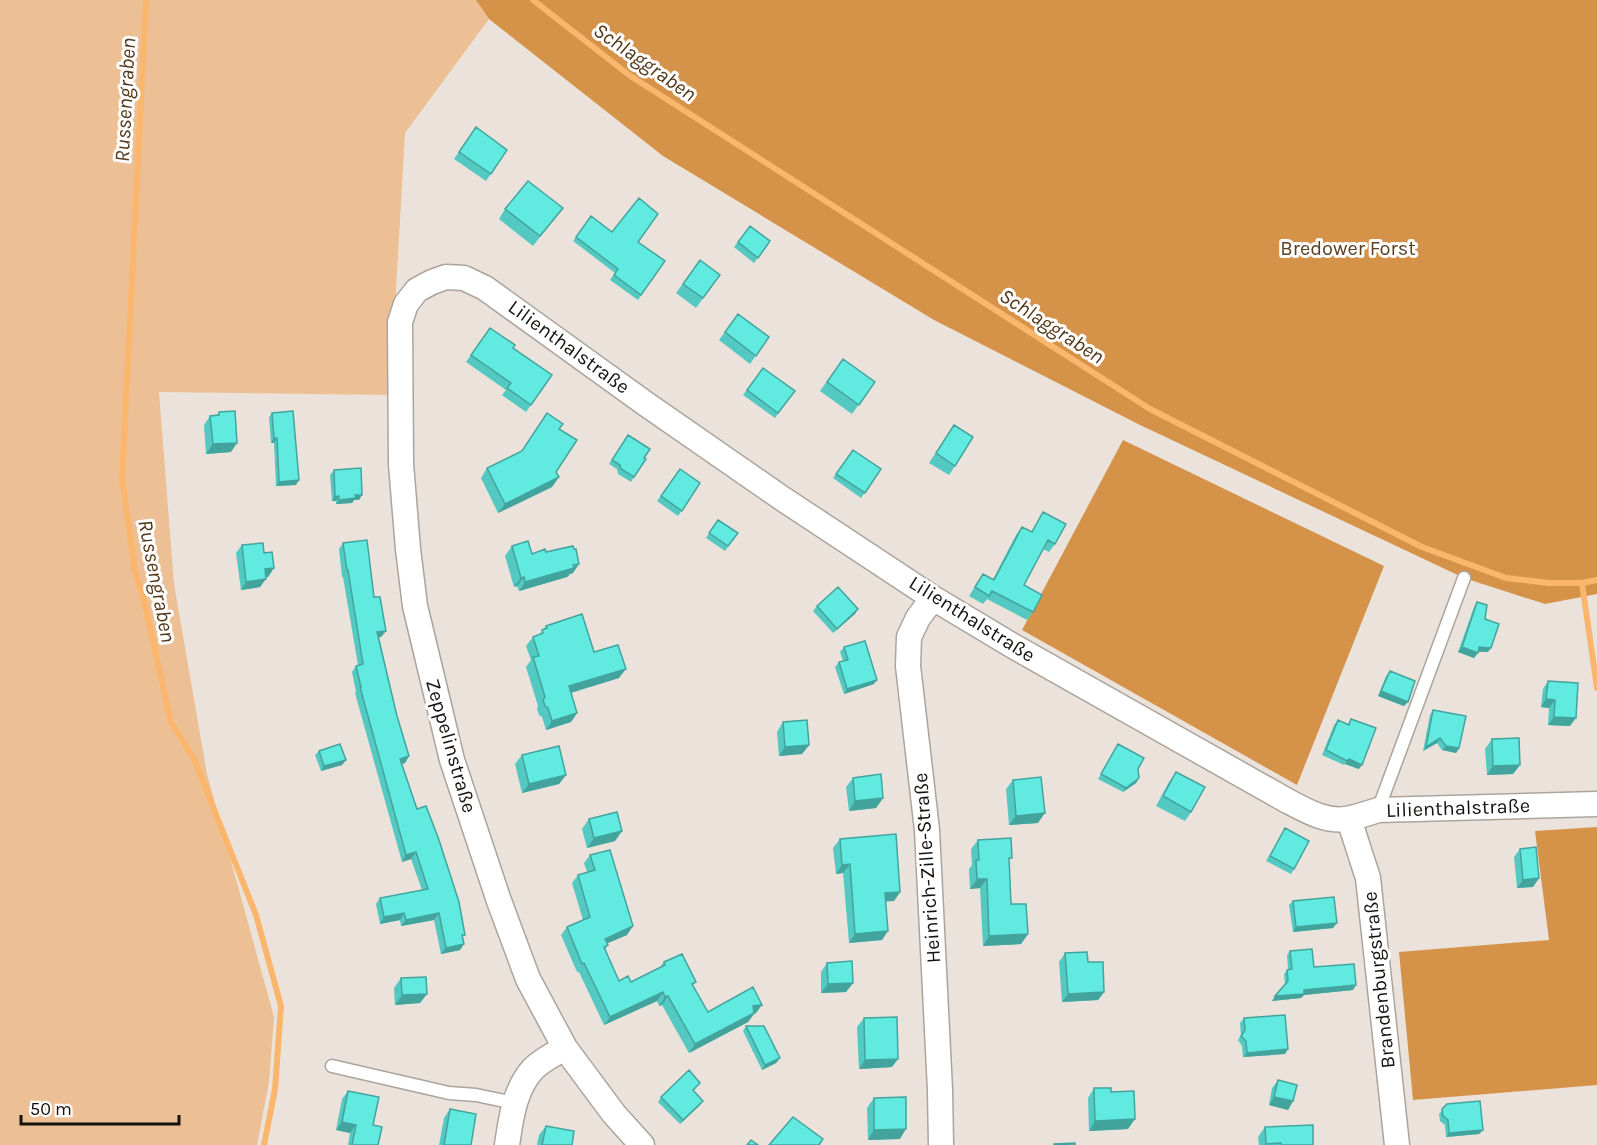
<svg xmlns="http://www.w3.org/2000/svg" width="1597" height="1145" font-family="Karla,sans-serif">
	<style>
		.green { fill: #ecc094 }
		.forest { fill: #d5934a }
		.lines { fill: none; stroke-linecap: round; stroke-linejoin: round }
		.stream { stroke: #fab66d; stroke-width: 6 }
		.lane-casing { stroke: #aba49d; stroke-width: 15 }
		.street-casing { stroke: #aba49d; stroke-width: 27 }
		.lane { stroke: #fff; stroke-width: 12 }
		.street { stroke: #fff; stroke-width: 24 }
		.wall { fill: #53c9c1 }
		.shaded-wall { fill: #43a49d }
		.building { fill: #60eae0; stroke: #43a49d; stroke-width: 1.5 }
		.labels { text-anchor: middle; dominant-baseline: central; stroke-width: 6; stroke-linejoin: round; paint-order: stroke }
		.park-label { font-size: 20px; fill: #5c4021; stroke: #fff }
		.street-label { font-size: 20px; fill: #14110f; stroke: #fff }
		.water-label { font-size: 21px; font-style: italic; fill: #543819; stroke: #fff }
	</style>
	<rect width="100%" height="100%" fill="#ebe3db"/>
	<path class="green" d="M0,0H476L489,19L405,133L390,395L159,392L174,584L207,774L274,1017L269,1082L257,1145H0Z"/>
	<path class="forest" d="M476,0H1597V594L1545,604L1464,578L1140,425L934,320L663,156L489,19Z
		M1123,440L1384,566L1297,785L1022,630Z
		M1597,827V1085L1413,1100L1399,952L1549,940L1535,831Z"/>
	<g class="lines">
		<path class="stream" d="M146,0L122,478L135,571L144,601L171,722L194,759L256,915L281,1006L275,1089L264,1145
			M533,0L629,75L1150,409L1422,547L1506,578L1549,583H1582L1597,580
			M1582,583L1597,688"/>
		<defs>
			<path id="lane" d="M1378,810L1464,578
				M332,1066L449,1093L476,1095L514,1103"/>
			<path id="street" d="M933,598L918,618L909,637L908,666L927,830L940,1090L941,1145
				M1349,819L1368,878L1397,1145
				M507,1145C511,1119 514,1090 533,1069C542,1060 554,1054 565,1048
				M642,1145L614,1114L565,1048L528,979L499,901L452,760L415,606L408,549L401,464L400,322L406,304L417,290L432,282L446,277L464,278L485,288L646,404L783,499L933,598L1013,646L1284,799C1305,810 1327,824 1351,818C1360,816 1369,813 1378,810L1597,804"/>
		</defs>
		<use href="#lane" class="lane-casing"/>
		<use href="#street" class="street-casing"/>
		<use href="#lane" class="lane"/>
		<use href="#street" class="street"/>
	</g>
	<path class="wall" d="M476,127L507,150L486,181L454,159Z
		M563,208L533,246L499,219L505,209Z
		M591,216L612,232L638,242L665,261L638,300L610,280L615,273L573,241Z
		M750,226L770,241L754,263L734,247Z
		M700,260L720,275L696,308L676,293Z
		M738,314L769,337L750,364L719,340Z
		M490,328L513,348L552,375L526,412L502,395L506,390L466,362Z
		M843,359L875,382L852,414L820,391Z
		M763,368L795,391L775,418L743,395Z
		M219,412L231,452L206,454L204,425L210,416L217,415Z
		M272,413L296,485L276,486L274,443H271L269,417Z
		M954,425L955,466L949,475L929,463Z
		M559,429L556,472L559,477L552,487L498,513L481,478L487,468L521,452Z
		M628,435L644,458L646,459L631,482L618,474L617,469L609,464Z
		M853,450L881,469L861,498L833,478Z
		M680,469L700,483L678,516L657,501Z
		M334,470L359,500H354L352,503L336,504V501H332L330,475Z
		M1043,512L1055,544L1049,552L1043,549L1024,585L1033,612L1027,620L987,599L983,604L969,596L983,574L993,579L1016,535L1022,527L1031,532Z
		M718,520L738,533L725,551L706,538Z
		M343,543L374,597L386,631L381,637H379L397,716L409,756L405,763L402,764L417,809L463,938L464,944L460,950L441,954L434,920L401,926L400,920L380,924L376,904L380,898L422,890L411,859L402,862L355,693L356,692L352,672L356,666L358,665L343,577H342L339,549Z
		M242,545L264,553L274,568L268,577H266L260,587L241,590L236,553Z
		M512,546L532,554L546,552L573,573L570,574L567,577L519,591L517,586L514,587L505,556Z
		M1477,602L1485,619L1488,652H1478L1474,658L1458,652L1474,607Z
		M817,606L855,614L833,633L813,611Z
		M546,626L594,652L619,678L571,693L577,713L571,722L546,730L542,717L539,715L537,709L538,706L526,667L531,660L526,646L533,637L539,635Z
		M844,647L874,684L844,694L835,667L839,662L843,661L840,652Z
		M1390,671L1404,706L1378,696L1386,676Z
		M1548,681L1570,726L1548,725L1549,708L1541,707L1543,689Z
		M1433,710L1459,748L1456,753L1442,750L1437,743L1423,751L1430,715Z
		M1351,719L1359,769L1345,764L1344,765L1322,755L1334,725L1338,720L1348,724Z
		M783,722L809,745L802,754L779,756L777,732Z
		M1492,739L1520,765L1513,774L1487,775L1485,749Z
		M1118,744L1138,769L1139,778L1136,783L1123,792L1098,779Z
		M319,751L346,760L342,765L321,771L315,755Z
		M522,755L566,775L559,784L522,793L515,764Z
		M1176,772L1191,812L1185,821L1156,806L1169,782Z
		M853,778L883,798L876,808L849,811L846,787Z
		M1013,780L1038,823L1009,825L1006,789Z
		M589,819L622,831L615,841L587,848L582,829Z
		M1285,828L1294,869L1291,874L1266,861Z
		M840,839L900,892L894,901H886L882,940L849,943L843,873L836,874L833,848Z
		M978,840L1009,862L1011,904L1028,934L1021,944L983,946L980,888L970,889L969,869L972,865L971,849Z
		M1520,849L1539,878L1533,887L1517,888L1514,857Z
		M590,855L627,935L607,943L608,945L605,950L619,981L631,982L660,967L664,962L696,982L693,985L708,1012L756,1013L754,1014L748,1022L689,1053L662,1005L659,1006L657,1001L604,1025L579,972H577L561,935L567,927L583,920L572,883L578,875L587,872L584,863Z
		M1293,901L1333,928L1293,932L1289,905Z
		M1290,951L1314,967L1353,990L1304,995L1301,998L1272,1001L1285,985L1284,974L1288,969L1287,955Z
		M1065,953L1088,962L1104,992L1098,1000L1062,1002L1059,962Z
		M827,963L853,983L846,992L821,993V972Z
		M401,978L427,994L420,1003L395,1005L394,988Z
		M864,1018L892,1067L859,1069L857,1027Z
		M1244,1018L1288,1049L1285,1054L1243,1057L1242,1046L1238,1040L1241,1035L1240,1023Z
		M746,1026L780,1058L776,1063L762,1070L743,1031Z
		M1278,1080L1293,1101L1288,1110L1269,1105L1272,1088Z
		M697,1088L693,1091L703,1101L699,1106L680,1124L658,1102L661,1097Z
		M1094,1088L1111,1092L1128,1129L1089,1131L1088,1098Z
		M348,1091L373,1125L378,1145H348L350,1133L336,1130L342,1099Z
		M874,1098L900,1139L868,1140L867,1108Z
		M1447,1104L1483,1130L1479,1134L1446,1137L1445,1125L1440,1121L1439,1114Z
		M450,1109L471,1145H439L444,1118Z
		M546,1126L572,1145H537L539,1135Z
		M1265,1127L1313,1145H1259L1258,1137Z"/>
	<path class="shaded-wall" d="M274,438H277L274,443H271Z
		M237,443L231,452L206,454L213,444Z
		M559,477L552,487L498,513L505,504Z
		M299,480L296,485L276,486L279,482Z
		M355,495H362L359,500H354L352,503L336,504L339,500Z
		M339,496L336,501H332L335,497Z
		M579,564L573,573L570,574L567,577L519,591L525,582Z
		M274,568L268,577L259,578L265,569Z
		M524,577L517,586L514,587L521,578Z
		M266,579L260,587L241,590L246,582Z
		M858,609L855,614L833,633L837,629Z
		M386,631L381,637L373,638L377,632Z
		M1462,647L1478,653L1474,658L1458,652Z
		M1479,647L1491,648L1488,652L1476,651Z
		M626,669L619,678L563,695L569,686Z
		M877,680L874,684L844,694L847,689Z
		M1381,691L1408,702L1404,706L1378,696Z
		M1546,699L1555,700L1549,708L1541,707Z
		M577,713L571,722L546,730L552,721Z
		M1554,717L1576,718L1570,726L1548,725Z
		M1440,738L1437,743L1423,751L1426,747Z
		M809,745L802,754L779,756L785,747Z
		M1446,746L1459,748L1456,753L1442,750Z
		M409,756L405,763L396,765L400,759Z
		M1349,759L1362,765L1359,769L1345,764Z
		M346,760L342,765L321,771L324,766Z
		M1520,765L1513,774L1487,775L1493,766Z
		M566,775L559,784L522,793L529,784Z
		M1139,778L1136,783L1123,792L1126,788Z
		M883,798L876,808L849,811L855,801Z
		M1045,813L1038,823L1009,825L1016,816Z
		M622,831L615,841L587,848L594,838Z
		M416,852L411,859L402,862L406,855Z
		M850,864L843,873L836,874L842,865Z
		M1539,878L1533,887L1517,888L1523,880Z
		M977,879H987L980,888L970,889Z
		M900,892L894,901L879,902L885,893Z
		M404,913L400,920L380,924L384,917Z
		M439,913L434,920L401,926L406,920Z
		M1337,923L1333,928L1293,932L1296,927Z
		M633,926L627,935L599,947L605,939Z
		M888,931L882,940L849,943L855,934Z
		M1028,934L1021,944L983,946L989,936Z
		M464,944L460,950L441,954L446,948Z
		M853,983L846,992L821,993L828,984Z
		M1356,985L1353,990L1304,995L1301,998L1272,1001L1275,996L1304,990Z
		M663,992L657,1001L604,1025L610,1017Z
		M1104,992L1098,1000L1062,1002L1068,994Z
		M427,994L420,1003L395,1005L402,995Z
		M668,996L662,1005L659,1006L665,997Z
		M762,1005L756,1013L754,1014L748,1022L689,1053L695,1044L753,1006Z
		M1288,1049L1285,1054L1243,1057L1247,1053Z
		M780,1058L776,1063L762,1070L765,1065Z
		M898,1059L892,1067L859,1069L865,1060Z
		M1274,1097L1293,1101L1288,1110L1269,1105Z
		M703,1101L699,1106L680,1124L683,1120Z
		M1135,1119L1128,1129L1089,1131L1095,1121Z
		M342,1122L356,1125L350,1133L336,1130Z
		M906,1129L900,1139L868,1140L874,1130Z
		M1483,1130L1479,1134L1446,1137L1449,1133Z"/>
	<path class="building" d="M476,127L507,150L491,174L459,152Z
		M528,181L563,208L540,236L505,209Z
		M639,198L658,214L638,242L665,261L641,295L614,275L618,269L576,237L591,216L612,232Z
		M750,226L770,241L758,258L738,242Z
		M700,260L720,275L703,298L683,284Z
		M738,314L769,337L756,356L725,332Z
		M490,328L515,345L513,348L552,375L531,405L507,388L511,383L471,355Z
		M843,359L875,382L859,405L827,382Z
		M763,368L795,391L778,413L747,390Z
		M235,411L237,443L213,444L210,416L219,415V412Z
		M293,411L299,480L279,482L277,438H274L272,413Z
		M547,413L563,424L559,429L577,440L556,472L559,477L505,504L487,468L522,451Z
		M954,425L973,437L955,466L936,453Z
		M628,435L650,449L644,458L646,459L634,477L621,469L620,465L612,460Z
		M853,450L881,469L865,493L836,474Z
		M361,468L362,495H355L356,498L339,500V496L335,497L334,470Z
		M680,469L700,483L682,511L661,496Z
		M1043,512L1066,524L1055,544L1048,540L1024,585L1042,595L1033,612L992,591L989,596L975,587L983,574L994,580L1022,527L1032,532Z
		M718,520L738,533L728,546L709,533Z
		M367,540L374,597H380L386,631L377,632L397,716L409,756L400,759L417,809L426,806L439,840L459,902L465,935H462L464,944L446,948L439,913L406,920L404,913L384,917L380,898L428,889L416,852L406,855L360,687H361L356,666L363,664L348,570H347L343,543Z
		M528,541L532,554L545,549L546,552L573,546L574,549H576L579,564L573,565L574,568L525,582L524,577L521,578L512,546Z
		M263,543L264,553L272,552L274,568L265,569L266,579L246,582L242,545Z
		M838,587L858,609L837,629L817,606Z
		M1477,602L1487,605L1485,619L1499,624L1491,648L1479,647L1478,653L1462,647Z
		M582,614L594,652L618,645L626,669L569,686L577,713L552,721L548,708L545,706L543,700L545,697L533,657L539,656L533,637L543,633L542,630L547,628L546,626Z
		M865,641L877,680L847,689L839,662L848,660L844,647Z
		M1390,671L1415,681L1408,702L1381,691Z
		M1548,681L1578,683L1576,718L1554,717L1555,700L1546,699Z
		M1433,710L1466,716L1459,748L1446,746L1440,738L1426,747Z
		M1351,719L1376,728L1362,765L1349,759L1347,761L1326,750L1338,720L1349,725Z
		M807,720L809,745L785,747L783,722Z
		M1519,738L1520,765L1493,766L1492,739Z
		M340,744L346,760L324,766L319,751Z
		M1118,744L1144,758L1138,769L1139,778L1126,788L1101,774Z
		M559,746L566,775L529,784L522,755Z
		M1176,772L1205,787L1191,812L1163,796Z
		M881,774L883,798L855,801L853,778Z
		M1041,777L1045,813L1016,816L1013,780Z
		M617,812L622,831L594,838L589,819Z
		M1285,828L1309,841L1294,869L1270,856Z
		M896,834L900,892L885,893L888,931L855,934L850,864L842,865L840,839Z
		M1011,838L1012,858H1009L1011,904H1026L1028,934L989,936L987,879H977L976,860H979L978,840Z
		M1536,847L1539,878L1523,880L1520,849Z
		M610,850L633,926L605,939L608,945L604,947L619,981L628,976L631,982L665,965L664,962L682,954L696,982L692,984L708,1012L753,987L762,1005L753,1006L754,1013L695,1044L668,996L665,997L663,992L610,1017L584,963L582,964L567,927L590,917L578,875L595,870L590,855Z
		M1334,897L1337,923L1296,927L1293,901Z
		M1312,949L1314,967L1354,964L1356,985L1304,990V994L1275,996L1288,981L1287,970L1292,969L1290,951Z
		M1087,952L1088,962H1103L1104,992L1068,994L1065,953Z
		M852,961L853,983L828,984L827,963Z
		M426,977L427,994L402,995L401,978Z
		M1285,1015L1288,1049L1247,1053L1246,1041L1241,1036L1245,1030L1244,1018Z
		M897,1017L898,1059L865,1060L864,1018Z
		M746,1026H764L780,1058L765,1065Z
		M689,1070L700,1083L693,1090L703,1101L683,1120L661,1097Z
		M1278,1080L1297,1085L1293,1101L1274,1097Z
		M1094,1088H1111V1092L1134,1091L1135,1119L1095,1121Z
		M348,1091L379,1097L373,1125L382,1127L378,1145H352L356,1125L342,1122Z
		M906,1097V1129L874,1130V1098Z
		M1480,1101L1483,1130L1449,1133L1448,1120L1443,1116L1442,1109L1447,1104Z
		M450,1109L476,1114L471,1145H444Z
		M793,1117L823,1139L819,1145H769Z
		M1313,1125V1145H1281V1143L1266,1144L1265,1127Z
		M546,1126L574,1131L572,1145H542Z
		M751,1140L758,1145H747Z
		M1075,1143V1145H1054V1144Z"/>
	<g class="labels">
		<g class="park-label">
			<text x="1348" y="248">Bredower Forst</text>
		</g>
		<g class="street-label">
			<text transform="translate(569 347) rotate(36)">Lilienthalstraße</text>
			<text transform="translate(972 619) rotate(32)">Lilienthalstraße</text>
			<text transform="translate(451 746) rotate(74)">Zeppelinstraße</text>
			<text transform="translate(1458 808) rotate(-2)">Lilienthalstraße</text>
			<text transform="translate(927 868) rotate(-94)">Heinrich-Zille-Straße</text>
			<text transform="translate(1379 980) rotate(-96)">Brandenburgstraße</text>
		</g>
		<g class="water-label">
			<text transform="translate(645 62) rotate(35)">Schlaggraben</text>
			<text transform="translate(125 100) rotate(-87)">Russengraben</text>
			<text transform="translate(1052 326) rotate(33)">Schlaggraben</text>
			<text transform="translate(157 581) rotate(79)">Russengraben</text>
		</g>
	</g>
	<path d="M21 1115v9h158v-9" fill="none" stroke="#14110f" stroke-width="3"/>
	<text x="30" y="1115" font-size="18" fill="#14110f" stroke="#ffffff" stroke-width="4.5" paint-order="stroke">50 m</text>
</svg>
